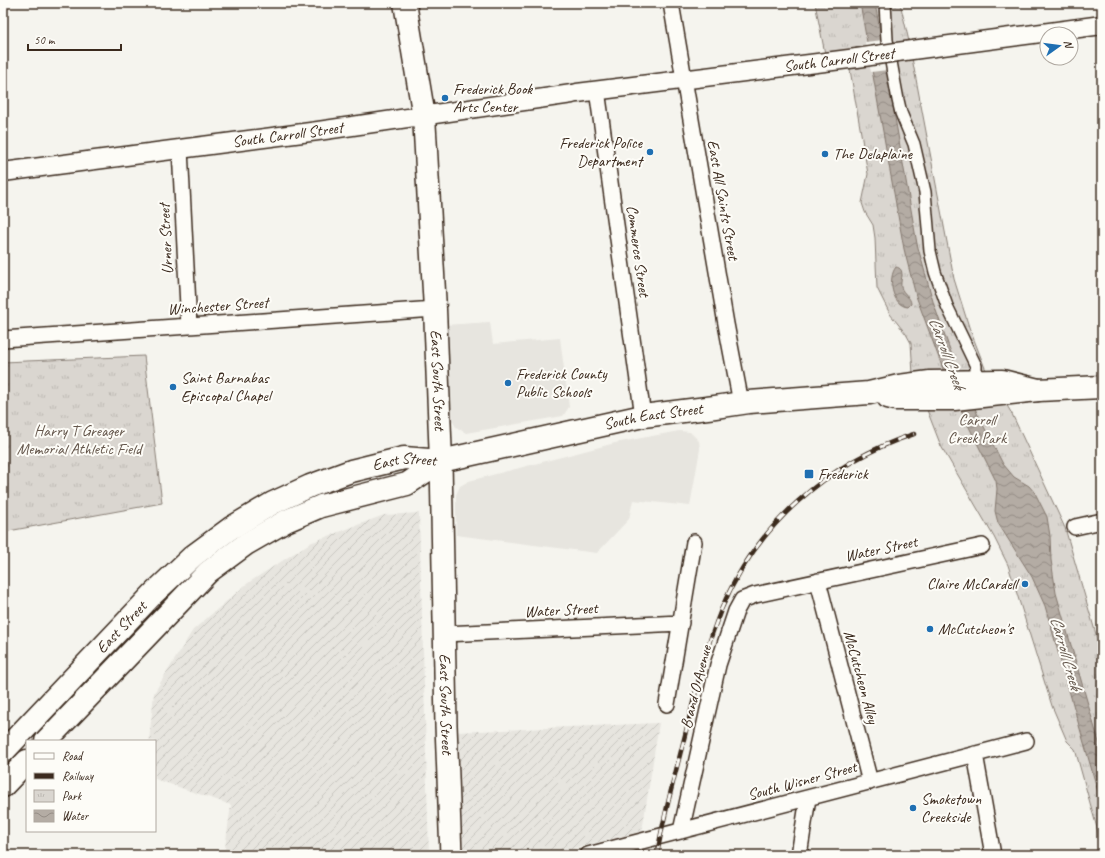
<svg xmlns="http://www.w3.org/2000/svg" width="1105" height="858" font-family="Caveat,sans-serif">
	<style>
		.built { fill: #e7e5df }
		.industrial { fill: url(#industrial-furrows) }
		.park { fill: url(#park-tufts); stroke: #8a8077 }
		.water { fill: url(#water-waves); stroke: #84786e }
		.pier { fill: #f5f4ee }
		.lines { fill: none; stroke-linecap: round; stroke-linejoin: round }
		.pedestrian-casing { stroke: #3b2a1e; stroke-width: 14 }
		.minor-casing { stroke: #3b2a1e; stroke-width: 18 }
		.tertiary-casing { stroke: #3b2a1e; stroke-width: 21 }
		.secondary-casing { stroke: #3b2a1e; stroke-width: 24 }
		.primary-casing { stroke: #3b2a1e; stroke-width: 25 }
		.pedestrian { stroke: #fdfcf7; stroke-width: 11 }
		.minor { stroke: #fdfcf7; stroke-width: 15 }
		.tertiary { stroke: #fdfcf7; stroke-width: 18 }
		.secondary { stroke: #fdfcf7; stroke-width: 21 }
		.primary { stroke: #fdfcf7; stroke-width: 22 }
		.rail-casing { stroke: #3b2a1e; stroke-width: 4.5 }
		.rail { stroke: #fdfcf7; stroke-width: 3; stroke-dasharray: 9; stroke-linecap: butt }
		.tertiary-bridge-casing { stroke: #3b2a1e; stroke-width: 21; stroke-linecap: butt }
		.tertiary-bridge { stroke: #fdfcf7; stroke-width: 18 }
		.poi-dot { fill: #1f6fb2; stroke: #fdfcf7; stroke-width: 1.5 }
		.labels { text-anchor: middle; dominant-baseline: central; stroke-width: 4; stroke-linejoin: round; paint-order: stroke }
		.street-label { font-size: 16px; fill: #3b2a1e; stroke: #fdfcf7 }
		.poi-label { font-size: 16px; fill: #3b2a1e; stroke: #fdfcf7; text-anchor: start }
		.park-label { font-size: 16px; fill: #63554a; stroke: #fdfcf7 }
		.water-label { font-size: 17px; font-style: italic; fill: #65584d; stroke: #fdfcf7 }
	</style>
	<defs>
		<pattern id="industrial-furrows" width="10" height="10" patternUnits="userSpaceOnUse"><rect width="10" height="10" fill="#e7e5df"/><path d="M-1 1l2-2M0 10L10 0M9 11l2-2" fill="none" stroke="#c7c5bf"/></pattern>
		<pattern id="park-tufts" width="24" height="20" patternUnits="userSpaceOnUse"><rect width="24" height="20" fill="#dad6d0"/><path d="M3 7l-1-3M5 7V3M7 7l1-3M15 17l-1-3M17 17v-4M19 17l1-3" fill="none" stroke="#bcb8b2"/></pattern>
		<pattern id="water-waves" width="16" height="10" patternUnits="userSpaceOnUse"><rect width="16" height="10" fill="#b4aca4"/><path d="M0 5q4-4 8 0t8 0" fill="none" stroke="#948c85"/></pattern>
	</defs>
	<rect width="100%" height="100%" fill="#f5f4ee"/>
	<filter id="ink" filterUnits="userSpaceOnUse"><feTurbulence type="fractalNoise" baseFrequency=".025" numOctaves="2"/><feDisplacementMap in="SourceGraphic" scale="8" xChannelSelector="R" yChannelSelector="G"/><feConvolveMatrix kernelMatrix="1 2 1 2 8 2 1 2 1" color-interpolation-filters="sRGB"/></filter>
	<g filter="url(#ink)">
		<path class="built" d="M490,322L493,344L560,338L569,407L563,416L466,433L456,427L448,414L445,325Z
			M679,431L690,432L699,441L700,449L690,506L633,500L629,519L597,553L456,535V495L460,486L469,481L615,443Z"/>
		<path class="industrial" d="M419,513L429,855H224L231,805L155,779V741H149L154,693L193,630L248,583L310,543L384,515Z
			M659,723L642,831L548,855H461L456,732Z"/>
		<path class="park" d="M815,3H900L908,37L954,279L969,327L985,368L1012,414L1065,528L1102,655V846L1075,749L1067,741L1052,706L1008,565L994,537L941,446L913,374L911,343L906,334L890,314L877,288L875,238L873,225L865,212L862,203L868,174L848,58L826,59Z
			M144,356L162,503L3,532V362Z"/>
		<path class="water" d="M860,3H875L917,244L934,305L953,358L977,413L1003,464L1014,477L1029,486L1035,493L1047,517L1050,536L1051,560L1056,593L1102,753V806L1045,606L1032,577L998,523L995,511L997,489L996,481L965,419L943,369L916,296L904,249Z
			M896,267C906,269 900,279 901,287C903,294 911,297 911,304L908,307C892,306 887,278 896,267Z"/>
		<path class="pier" d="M883,40L888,70L871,72L865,42Z"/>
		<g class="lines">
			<defs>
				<path id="pedestrian" d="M885,3L887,40L898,100L901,113L914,144L925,192L930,251L935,272L947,306L976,366V372"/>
				<path id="minor" d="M671,3L726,324L741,403
					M597,90L643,416
					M180,149L189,326
					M3,339L435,309
					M1075,527L1102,521
					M818,581L870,782
					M444,634L681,623
					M667,704L694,542
					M975,754L993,855
					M681,831L718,665L736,611L742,600L755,595L982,546
					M588,855L1026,741
					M799,855L808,798"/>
				<g id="tertiary">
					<path d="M897,52L1102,25"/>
					<path d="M577,93L857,58"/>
					<path id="s1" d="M3,172L318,131L572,94"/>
				</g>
				<g id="secondary">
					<path id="s2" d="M441,461L446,725L451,855"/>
				</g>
				<g id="primary">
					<path id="s3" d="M405,3L424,117L425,133L435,309L441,461"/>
					<path d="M888,397L896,399H954L1038,390L1102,387"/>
					<path d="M46,741L208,572L246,544L286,521L321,506L407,484L441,461"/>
					<path id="s4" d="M3,752L154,593L193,556L231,528L273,503L310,486L351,471L404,458L441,461L643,416L715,407L749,402L869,393L899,386L930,382L1002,381L1038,390"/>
					<path d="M3,786L27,761"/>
				</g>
			</defs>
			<use href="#pedestrian" class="pedestrian-casing"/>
			<use href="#minor" class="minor-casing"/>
			<use href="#tertiary" class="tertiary-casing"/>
			<use href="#secondary" class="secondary-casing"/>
			<use href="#primary" class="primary-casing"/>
			<use href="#pedestrian" class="pedestrian"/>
			<use href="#minor" class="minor"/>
			<use href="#tertiary" class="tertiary"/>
			<use href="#secondary" class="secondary"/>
			<use href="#primary" class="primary"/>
			<defs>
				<path id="rail" d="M657,855C664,813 676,772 686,731C696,691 705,649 721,610C756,526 828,462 914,434"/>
			</defs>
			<use href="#rail" class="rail-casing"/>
			<use href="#rail" class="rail"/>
			<defs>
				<path id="tertiary-bridge" d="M857,58L897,52"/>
			</defs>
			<use href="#tertiary-bridge" class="tertiary-bridge-casing"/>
			<use href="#tertiary-bridge" class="tertiary-bridge"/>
		</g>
	</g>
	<g class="poi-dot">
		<circle cx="445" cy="98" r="4"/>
		<circle cx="650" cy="152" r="4"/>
		<circle cx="825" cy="154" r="4"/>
		<circle cx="508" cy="383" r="4"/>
		<circle cx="173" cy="387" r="4"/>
		<rect x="804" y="469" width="10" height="10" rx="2"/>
		<circle cx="1025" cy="584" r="4"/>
		<circle cx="930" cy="629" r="4"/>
		<circle cx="913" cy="808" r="4"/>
	</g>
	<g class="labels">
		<g class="street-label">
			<text transform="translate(839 60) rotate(-7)">South Carroll Street</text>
			<text stroke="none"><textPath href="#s1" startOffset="287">South Carroll Street</textPath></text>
			<text transform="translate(723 200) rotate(80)">East All Saints Street</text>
			<text transform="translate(166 239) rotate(-93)">Urner Street</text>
			<text transform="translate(638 251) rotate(82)">Commerce Street</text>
			<text transform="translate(218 306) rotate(-4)">Winchester Street</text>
			<text stroke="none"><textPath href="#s3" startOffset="379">East South Street</textPath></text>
			<text stroke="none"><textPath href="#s4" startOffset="762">South East Street</textPath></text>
			<text stroke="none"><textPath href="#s4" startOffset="508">East Street</textPath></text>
			<text transform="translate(881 549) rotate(-12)">Water Street</text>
			<text transform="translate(561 610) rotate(-3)">Water Street</text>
			<text stroke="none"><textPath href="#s4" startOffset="172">East Street</textPath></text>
			<text transform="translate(861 677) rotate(75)">McCutcheon Alley</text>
			<text transform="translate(696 687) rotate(-76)">B and O Avenue</text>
			<text stroke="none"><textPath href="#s2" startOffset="243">East South Street</textPath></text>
			<text transform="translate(802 781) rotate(-15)">South Wisner Street</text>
		</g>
		<g class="poi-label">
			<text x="453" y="89">Frederick Book<tspan x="453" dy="18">Arts Center</tspan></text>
			<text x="642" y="143" text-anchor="end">Frederick Police<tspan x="642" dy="18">Department</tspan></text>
			<text x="833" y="154">The Delaplaine</text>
			<text x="516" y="374">Frederick County<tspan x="516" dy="18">Public Schools</tspan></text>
			<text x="181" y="378">Saint Barnabas<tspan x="181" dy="18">Episcopal Chapel</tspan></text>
			<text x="818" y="474">Frederick</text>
			<text x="1017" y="584" text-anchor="end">Claire McCardell</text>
			<text x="938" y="629">McCutcheon's</text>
			<text x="921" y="799">Smoketown<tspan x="921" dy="18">Creekside</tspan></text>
		</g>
		<g class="park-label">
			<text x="977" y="420">Carroll<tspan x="977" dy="18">Creek Park</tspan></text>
			<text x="79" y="431">Harry T Greager<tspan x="79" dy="18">Memorial Athletic Field</tspan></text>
		</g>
		<g class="water-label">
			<text transform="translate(947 353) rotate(70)">Carroll Creek</text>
			<text transform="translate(1066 653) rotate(74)">Carroll Creek</text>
		</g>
	</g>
	<rect width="1105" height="858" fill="none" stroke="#fdfcf7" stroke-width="16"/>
	<rect x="8" y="8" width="1089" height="842" fill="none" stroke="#3b2a1e" stroke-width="1.5" filter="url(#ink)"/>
	<rect x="26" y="740" width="130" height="92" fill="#fdfcf7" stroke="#afa8a0"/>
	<rect x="34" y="753" width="20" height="6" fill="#fdfcf7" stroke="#afa8a0"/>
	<text x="62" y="760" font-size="12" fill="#3b2a1e">Road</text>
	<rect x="34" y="773" width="20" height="6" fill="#3b2a1e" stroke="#afa8a0"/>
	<text x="62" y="780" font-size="12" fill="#3b2a1e">Railway</text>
	<rect x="34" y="790" width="20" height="12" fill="url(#park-tufts)" stroke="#afa8a0"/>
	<text x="62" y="800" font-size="12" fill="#3b2a1e">Park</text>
	<rect x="34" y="810" width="20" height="12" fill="url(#water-waves)" stroke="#afa8a0"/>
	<text x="62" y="820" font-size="12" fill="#3b2a1e">Water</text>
	<g transform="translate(1059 46) rotate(76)"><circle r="19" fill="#fdfcf7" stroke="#afa8a0"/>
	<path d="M0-3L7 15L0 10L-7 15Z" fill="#1f6fb2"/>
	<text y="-6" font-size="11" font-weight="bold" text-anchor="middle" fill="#3b2a1e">N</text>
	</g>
	<path d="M28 44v6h93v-6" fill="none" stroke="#3b2a1e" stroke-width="2"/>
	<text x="34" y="44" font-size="12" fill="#3b2a1e" stroke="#fdfcf7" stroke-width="3" paint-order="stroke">50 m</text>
</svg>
